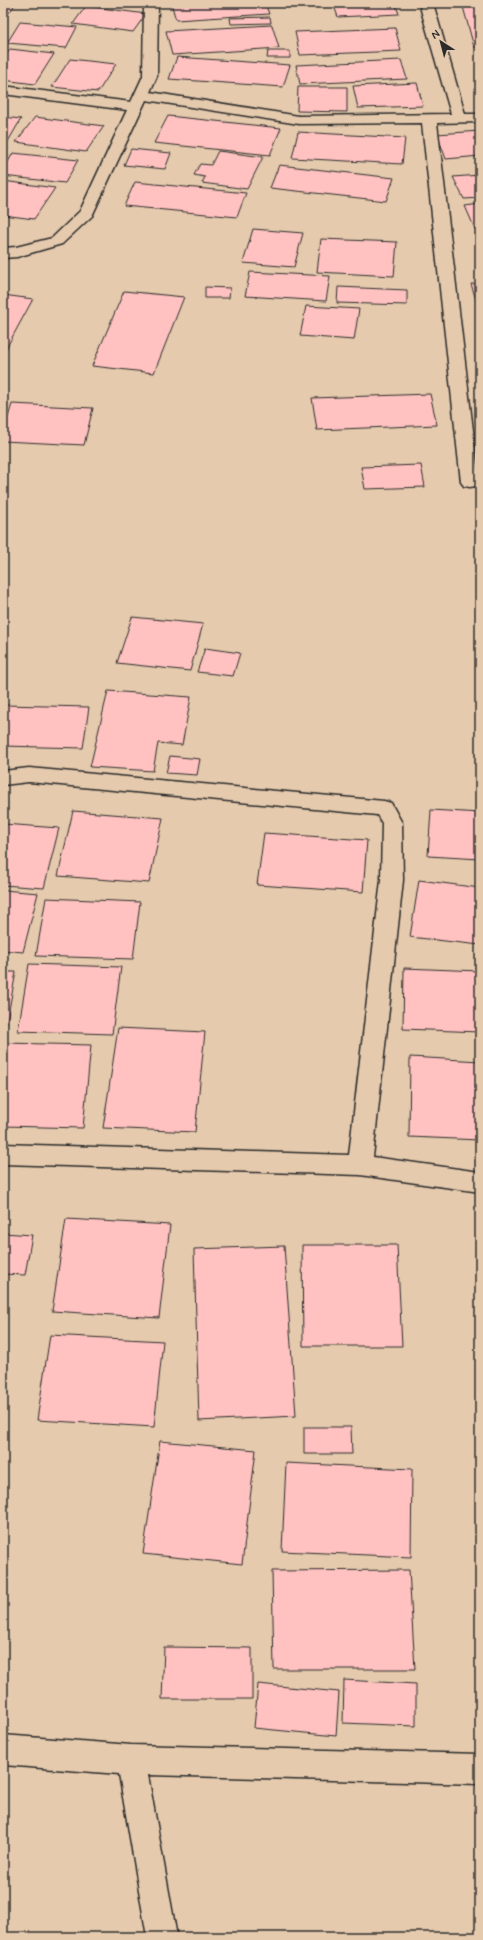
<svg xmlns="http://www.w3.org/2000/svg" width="483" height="1940" font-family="Mynerve,sans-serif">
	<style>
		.building { fill: #ffc2c0; stroke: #2b2b2b }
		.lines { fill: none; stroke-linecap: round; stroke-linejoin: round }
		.minor-casing { stroke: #2b2b2b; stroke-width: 3 }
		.tertiary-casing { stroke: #2b2b2b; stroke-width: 3 }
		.minor { fill: #e5caad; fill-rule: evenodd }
		.tertiary { fill: #e5caad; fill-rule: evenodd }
	</style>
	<rect width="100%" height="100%" fill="#e5caad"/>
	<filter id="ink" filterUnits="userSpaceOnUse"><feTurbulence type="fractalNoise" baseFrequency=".025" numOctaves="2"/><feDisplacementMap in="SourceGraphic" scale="8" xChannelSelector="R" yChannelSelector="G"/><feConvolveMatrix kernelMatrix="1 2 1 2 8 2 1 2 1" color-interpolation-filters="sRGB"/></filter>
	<g filter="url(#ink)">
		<path class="building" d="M3,3H16L6,17H3Z
			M86,3H126L124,7Z
			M171,3H265L269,14L176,20Z
			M333,3H395L399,14L338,17Z
			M462,3H480V46L474,47Z
			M86,6L146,14L133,32L73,24Z
			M270,17L271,23L231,24L230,18Z
			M20,22L77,27L66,48L7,43Z
			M272,25L279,48L172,55L166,31Z
			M395,28L401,51L300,55L295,32Z
			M10,49L54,54L35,84L3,80V60Z
			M268,51H290V58H267Z
			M177,57L290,65L283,87L169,79Z
			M70,59L116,64L98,92L52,87Z
			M401,60L407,79L300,84L296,65Z
			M417,83L423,106L358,108L353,86Z
			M298,87H347V112L297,111Z
			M168,116L281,128L270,155L154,143Z
			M3,117L21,119L3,150Z
			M35,117L104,126L86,152L16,142Z
			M480,131V156L446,159L437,134Z
			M298,132L405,138L402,164L292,158Z
			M131,149L171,153L165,169L124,165Z
			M218,151L263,157L247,189L202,183L205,177L194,175L200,164L211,165Z
			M13,153L78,160L65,183L3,176V171Z
			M279,165L394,178L386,201L270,188Z
			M480,175V198L464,199L453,177Z
			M3,181L55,188L34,219L3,215Z
			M135,182L246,193L237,217L124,206Z
			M480,204V229H475L465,206Z
			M253,229L303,233L294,267L243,263Z
			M321,239L397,242L394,276L317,272Z
			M250,272L330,276L326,301L245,296Z
			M471,284H480V312Z
			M205,287L230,288L229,298H205Z
			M338,287L407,290V305L337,303Z
			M124,291L184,297L154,373L92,366Z
			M3,295L33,299L3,354Z
			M306,306L359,309L354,340L300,336Z
			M430,394L437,425L317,430L312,398Z
			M12,404L93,408L84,445L3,441V434Z
			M421,465L425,487L365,489L361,467Z
			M132,617L203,624L190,671L117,663Z
			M205,648L240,653L233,676L197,672Z
			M108,691L191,697L182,745L158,743L153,771L90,767Z
			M3,705L89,707L83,748L3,746Z
			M170,756L200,759L197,775L166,773Z
			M431,810L480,813V859L428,856Z
			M73,811L163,818L149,883L58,876Z
			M3,824L59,828L44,888L3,885Z
			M264,833L367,840L363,892L257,885Z
			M419,880L480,888V945L410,937Z
			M3,890L38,893L23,952L3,950Z
			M46,898L140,902L133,959L36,956Z
			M29,964L121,967L112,1034L18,1031Z
			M404,968L480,971V1032L403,1029Z
			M3,972H16L5,1031H3Z
			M118,1028L205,1032L195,1132L103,1128Z
			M3,1043L91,1045L83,1128L3,1126Z
			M410,1057L480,1061V1140L409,1137Z
			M66,1219L170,1225L159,1318L52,1311Z
			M3,1233L32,1235L25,1275L3,1274Z
			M302,1245H397L402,1346H303Z
			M284,1246L296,1416L199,1421L194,1249Z
			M50,1335L163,1341L154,1427L37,1420Z
			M304,1427H351L352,1454H304Z
			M160,1441L256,1450L242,1564L143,1554Z
			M286,1463L412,1469L411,1557L282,1551Z
			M409,1570L415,1669H274L272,1571Z
			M164,1647L252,1648V1699H162Z
			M344,1680L416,1684V1726L343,1723Z
			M258,1684L339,1692L336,1736L254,1728Z"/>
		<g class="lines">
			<defs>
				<path id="minor" d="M144,3H158L157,76L150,92L299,116L451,114L419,3H433L465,114H480V122L437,123L479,482L476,486L470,487L464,486L461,482L422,123L299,124L146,100L92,216L62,244L17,257L3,258V248L16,247L52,238L80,211L127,110L3,94V86L131,102L143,76Z
					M29,768L384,801L391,803L402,823L403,880L373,1157L480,1172V1192L360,1175L3,1164V1144L349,1155L381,880L382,823L377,815L29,782L3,785V771Z"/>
				<path id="tertiary" d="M3,1735L131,1745L480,1754V1784L148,1775L177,1937H147L119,1774L3,1765Z"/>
			</defs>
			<use href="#minor" class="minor-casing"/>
			<use href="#tertiary" class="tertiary-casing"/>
			<use href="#minor" class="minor"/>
			<use href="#tertiary" class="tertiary"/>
		</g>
	</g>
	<rect width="483" height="1940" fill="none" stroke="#e5caad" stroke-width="16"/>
	<rect x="8" y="8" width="467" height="1924" fill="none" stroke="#2b2b2b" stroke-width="1.5" filter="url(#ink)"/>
	<g transform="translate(441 42) rotate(324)" stroke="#e5caad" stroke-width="3" paint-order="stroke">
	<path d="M0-3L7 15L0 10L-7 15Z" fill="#2b2b2b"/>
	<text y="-6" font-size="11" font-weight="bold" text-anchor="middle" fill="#2b2b2b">N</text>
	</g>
</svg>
